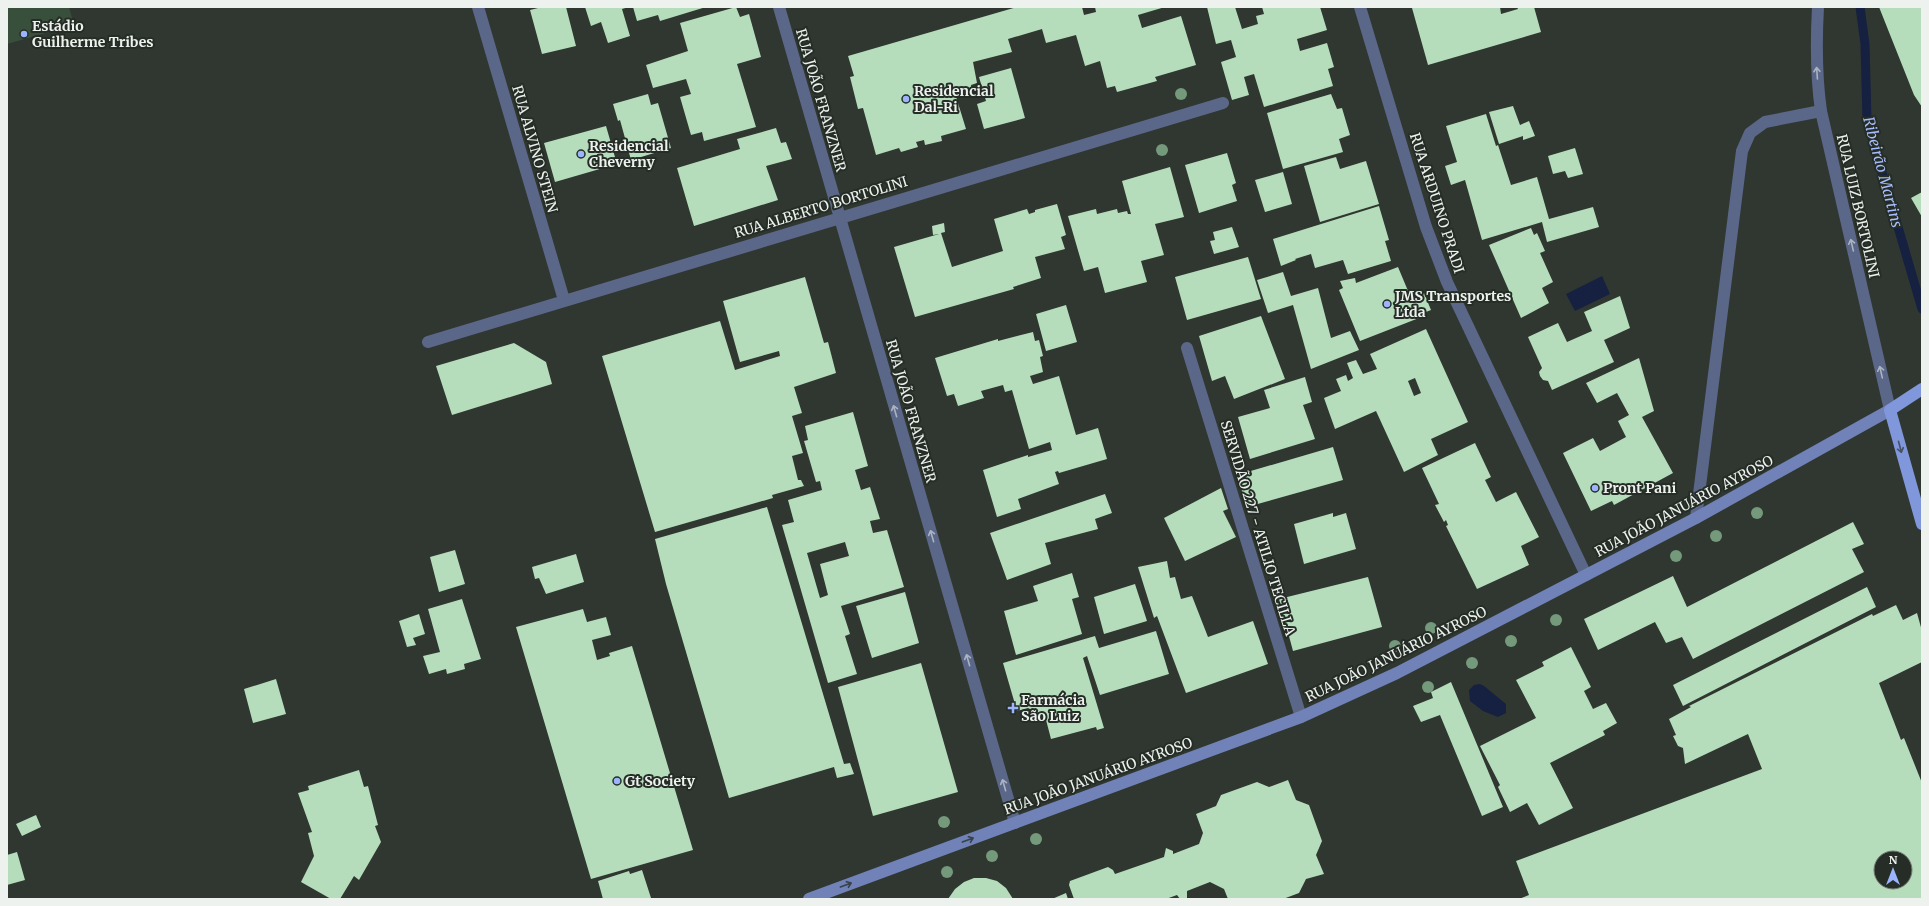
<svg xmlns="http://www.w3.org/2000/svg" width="1929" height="906" font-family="Merriweather,serif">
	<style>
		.pitch { fill: #374f3b }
		.water { fill: #162040 }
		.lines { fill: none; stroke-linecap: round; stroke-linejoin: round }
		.stream { stroke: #162040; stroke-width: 9 }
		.building { fill: #b5ddbb; fill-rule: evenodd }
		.lane { stroke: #5b6788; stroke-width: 12 }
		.street { stroke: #5b6788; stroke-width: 12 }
		.secondary { stroke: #7082b7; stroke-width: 12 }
		.primary { stroke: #8197db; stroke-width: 12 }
		.tree { fill: #74997b }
		.oneway { stroke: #abb3c0 }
		.oneway2 { stroke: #455265 }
		.oneway3 { stroke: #38424a }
		.poi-dot { fill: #9cb4fd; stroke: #252d26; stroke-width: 1.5 }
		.labels { text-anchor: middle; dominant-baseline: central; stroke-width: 4; stroke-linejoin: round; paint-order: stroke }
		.poi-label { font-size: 14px; font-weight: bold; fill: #edf2ee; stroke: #252d26; text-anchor: start }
		.street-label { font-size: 14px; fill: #edf2ee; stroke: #252d26 }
		.water-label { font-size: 15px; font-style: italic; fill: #a8bdfc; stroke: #252d26 }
	</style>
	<rect width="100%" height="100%" fill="#2f3730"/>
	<path class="pitch" d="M7,7H69L74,25L7,44Z"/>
	<path class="water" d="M1602,276L1610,294L1575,311L1566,294Z
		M1480,684L1484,686L1506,704V713L1498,717L1483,711L1470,701L1469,690L1474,685Z"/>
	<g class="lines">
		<path class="stream" d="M1860,7L1865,44L1867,121L1922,309"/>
	</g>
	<path class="building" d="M542,7H566L576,46L542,54L530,10Z
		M585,7H629L622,9L630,36L608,43L601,22L591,26Z
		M633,7H706L660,21L658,15L637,21Z
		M736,7L740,17L749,14L761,57L737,64L756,127L704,141L702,132L691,135L680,97L691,94L686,79L653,88L646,65L688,51L680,23Z
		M1017,7H1082L1084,15L1096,12L1095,7H1165L1138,15L1142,28L1181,16L1196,65L1155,77L1157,81L1117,92L1115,86L1107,88L1100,61L1085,66L1076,35L1046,43L1042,29L1008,39L1012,52L973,62L977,83L971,85L972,94L962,97L960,88L954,90L966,129L941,136L942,141L925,145L924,140L916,142L918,147L901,152L899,148L876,155L863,108L858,109L850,77L854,76L848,56Z
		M1207,7H1235L1242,29L1258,24L1256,16L1264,14L1262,7H1320L1327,30L1297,39L1300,51L1327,43L1334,67L1328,69L1333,86L1264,107L1254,74L1244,77L1249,95L1232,100L1221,62L1236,57L1231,40L1216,44Z
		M1414,7H1500L1501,14L1518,9L1517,7H1534L1541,32L1428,65L1412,8Z
		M1879,7H1922V107L1914,95Z
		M1011,68L1025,118L984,129L977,104L986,101L979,77Z
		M648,94L651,105L658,103L671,148L631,160L620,120L618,121L613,104Z
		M1331,94L1337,109L1342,108L1350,135L1339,139L1343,152L1283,169L1267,113Z
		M1513,106L1520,125L1529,121L1535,136L1523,140V136L1499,144L1489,112Z
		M1486,114L1496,146L1498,145L1511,185L1537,177L1549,219L1593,207L1599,227L1547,242L1542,222L1482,240L1465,180L1451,185L1445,166L1457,162L1446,126Z
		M606,126L617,164L555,182L544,143Z
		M776,128L781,143L786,142L792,159L766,166L778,200L694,226L677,168L740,149L737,139Z
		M1575,148L1583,174L1568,178L1565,171L1553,174L1548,156Z
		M1227,153L1236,183L1232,185L1237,201L1199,213L1185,165Z
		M1336,157L1340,169L1366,161L1379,204L1320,222L1304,166Z
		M1170,167L1184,217L1155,224L1164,255L1141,261L1147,282L1105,293L1098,267L1084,271L1068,216L1096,209L1097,214L1117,209L1118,213L1127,211L1128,214H1131L1122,181Z
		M1283,172L1292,204L1265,212L1255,180Z
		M1922,192V217L1911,198Z
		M1057,204L1066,235L1061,237L1065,249L1035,257L1041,278L1013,287L1014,289L915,317L894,247L939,234L933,235L932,226L944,223L945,232L941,233L952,267L1003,251L994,219L1027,209L1029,214L1035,212V210Z
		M1379,206L1389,240L1385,241L1391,261L1348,274L1343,260L1315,268L1311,254L1295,259L1296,260L1281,266L1273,239Z
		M1232,227L1239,247L1214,254L1210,241L1215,240L1213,232Z
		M1531,228L1534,235L1537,233L1545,251L1540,253L1553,282L1542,288L1549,303L1521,318L1489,245Z
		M1248,257L1261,299L1187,320L1175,277Z
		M1398,267L1411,298L1424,293L1431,310L1418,315L1419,318L1360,341L1339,290L1343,288L1340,281L1355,278L1356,283Z
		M1283,272L1291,296L1318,288L1331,338L1350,331L1359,350L1311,369L1293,305L1268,313L1257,280Z
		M805,277L824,343L828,342L836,373L794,387L802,413L792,416L803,453L792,456L798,480H801L804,486L772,495L773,498L655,532L602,356L720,321L735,370L780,356L779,351L740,362L723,301Z
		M1620,296L1630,328L1604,340L1614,362L1552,390L1548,381L1543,380L1540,376L1539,372L1542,368L1528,337L1558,323L1567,342L1592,331L1584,312Z
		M1066,305L1077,342L1046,351L1036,314Z
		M1261,316L1285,379L1234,399L1225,376L1212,381L1199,336Z
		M1426,329L1468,422L1431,439L1438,455L1404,472L1376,411L1335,429L1324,398L1341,391L1336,379L1346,375L1348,381L1353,378L1347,363L1356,360L1363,374L1377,369L1370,354ZM1415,378L1421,393L1414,396L1408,381Z
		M1033,332L1035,341L1039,340L1043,356L1040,357L1043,372L1030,376L1033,384L1059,376L1076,435L1098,428L1107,459L1059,473L1058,471L1055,472L1059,484L1018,499L1021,509L997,517L983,470L1028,455V457L1052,450L1050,442L1029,449L1012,390L1005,392L1003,385L981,391L984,398L958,406L954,394L947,396L935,358L998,339V341Z
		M514,343L546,362L552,384L452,415L436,366Z
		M1639,358L1654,411L1642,417L1673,473L1614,505L1612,501L1591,511L1563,453L1593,438L1600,451L1626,437L1618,421L1629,415L1617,393L1597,403L1586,383Z
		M1305,377L1312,402L1303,405L1315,439L1250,459L1238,417L1270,408L1264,390Z
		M853,412L868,466L855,470L861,490L870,487L880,519L870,521L873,533L887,530L904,587L841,606L850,634L845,636L857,674L828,683L782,525L794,522L788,500L822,490L820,481L816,482L804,441L808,440L805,426ZM845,542L849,556L820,564L828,595L820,598L807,553Z
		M1475,443L1491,477L1485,480L1496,502L1516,492L1539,537L1521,546L1529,565L1477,589L1446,526L1448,525L1446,520L1444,522L1435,505L1439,504L1422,468Z
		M1333,447L1343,480L1247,507L1237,475Z
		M1221,488L1228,509L1223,511L1236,537L1185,561L1164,518Z
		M1105,494L1112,513L1095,519L1098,529L1045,543L1051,564L1007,580L990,533Z
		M767,507L844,764L850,763L854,774L837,778L834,767L729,798L666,584L655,539Z
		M1333,513V517L1346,513L1356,549L1304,564L1294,524Z
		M1853,522L1864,544L1852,549L1864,572L1693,659L1682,637L1666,643L1655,622L1598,650L1584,619L1673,576L1687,607Z
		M455,550L465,584L439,592L430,557Z
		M576,554L584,582L546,594L539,578L535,579L532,567Z
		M1167,561L1170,578L1175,577L1181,599L1192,596L1208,637L1253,621L1268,664L1186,693L1157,616L1154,618L1138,567Z
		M1072,573L1079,597L1072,599L1082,634L1016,655L1004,611L1038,601L1033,586Z
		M1368,577L1382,627L1293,651L1279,599Z
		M1135,584L1147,621L1104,634L1094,597Z
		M1867,587L1876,607L1683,706L1673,685Z
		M905,592L919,643L872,658L856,606Z
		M462,599L481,659L464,664L465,669L447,674L446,669L429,674L423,656L440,652L428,609Z
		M1896,605L1903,620L1917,613L1922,631V662L1879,683L1901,740L1904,738L1922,783V899H1519L1529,895L1516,861L1762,769L1748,734L1685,764L1683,748L1678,746L1673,736L1676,735L1669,719L1691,707L1689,706L1872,614L1873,616ZM1881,858H1905V882H1881Z
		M583,609L587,622L606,617L611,635L592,640L597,660L610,656L609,653L632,646L693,850L591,879L516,627Z
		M419,614L425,634L413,638L416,645L407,647L399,621Z
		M1156,631L1169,674L1100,695L1087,656L1083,658L1104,728L1097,730L1096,727L1051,739L1045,716L1028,708L1017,711L1003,663L1095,636L1099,648Z
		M1571,647L1591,687L1584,691L1593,709L1606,703L1617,723L1603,731L1605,735L1550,763L1573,808L1539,825L1527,803L1510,812L1498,787L1500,785L1480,746L1536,718L1516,680L1544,666L1542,662Z
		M921,663L958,792L873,816L838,687Z
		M276,679L286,714L253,723L244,689Z
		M1451,682L1503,807L1482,816L1440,715L1421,722L1413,706L1433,698L1431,692Z
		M359,770L364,787L368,786L378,825L375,826L381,842L359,880L354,876L340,899H331L301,882L314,856L308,833L312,832L298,793L309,790L308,786Z
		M1288,780L1296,800L1309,805L1322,841L1316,855L1324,874L1306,879L1299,893L1283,899H1228L1224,889L1210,882L1187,891V899H1180L1177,895L1166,899H1074L1069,885L1070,881L1108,867L1113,870L1115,874L1164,857L1166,848L1173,851V854L1199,844L1203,833L1196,814L1216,806L1221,795L1257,782L1269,787Z
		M36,815L41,827L22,836L16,824Z
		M17,852L25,880L7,885V855Z
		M642,870L651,898L603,899L598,881L629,871L630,874Z
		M974,878H986L997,881L1006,888L1013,899H948L955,889L964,882Z
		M1066,893L1068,899H1052Z"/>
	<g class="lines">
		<path class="lane" d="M1696,518L1742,151L1750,133L1765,122L1821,111"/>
		<path class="street" d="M478,7L564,300
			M779,7L1015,823
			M1360,7L1426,227L1447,282L1586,575
			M1818,7C1816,43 1816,76 1821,111L1890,410
			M428,342L1223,103
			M1187,348L1301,717"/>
		<path class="secondary" d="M809,899L1301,717L1397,673L1696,518L1890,410"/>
		<path class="primary" d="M1922,389L1890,410L1922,524"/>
	</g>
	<g class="tree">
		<circle cx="1181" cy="94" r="6"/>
		<circle cx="1162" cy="150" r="6"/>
		<circle cx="1757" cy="513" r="6"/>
		<circle cx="1716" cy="536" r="6"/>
		<circle cx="1676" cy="556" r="6"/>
		<circle cx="1556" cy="620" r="6"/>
		<circle cx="1431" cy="628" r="6"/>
		<circle cx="1511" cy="641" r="6"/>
		<circle cx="1395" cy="646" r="6"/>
		<circle cx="1472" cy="663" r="6"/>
		<circle cx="1428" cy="687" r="6"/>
		<circle cx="944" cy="822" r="6"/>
		<circle cx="1036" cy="839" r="6"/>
		<circle cx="992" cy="856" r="6"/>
		<circle cx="947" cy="872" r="6"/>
	</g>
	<defs><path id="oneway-shaft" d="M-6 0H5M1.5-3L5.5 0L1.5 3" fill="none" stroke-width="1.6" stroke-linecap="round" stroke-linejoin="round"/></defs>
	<g class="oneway">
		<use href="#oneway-shaft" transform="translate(1817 73) rotate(-94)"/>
		<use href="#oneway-shaft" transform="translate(1852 245) rotate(-103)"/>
		<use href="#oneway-shaft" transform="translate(1881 372) rotate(-103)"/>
		<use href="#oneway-shaft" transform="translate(895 411) rotate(-106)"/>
		<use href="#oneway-shaft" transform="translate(932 536) rotate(-106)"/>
		<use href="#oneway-shaft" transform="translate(968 660) rotate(-106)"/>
		<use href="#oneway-shaft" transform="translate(1004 785) rotate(-106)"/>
	</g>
	<use class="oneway2" href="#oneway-shaft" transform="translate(1900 447) rotate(75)"/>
	<g class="oneway3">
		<use href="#oneway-shaft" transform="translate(968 840) rotate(-20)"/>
		<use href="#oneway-shaft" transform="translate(846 885) rotate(-20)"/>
	</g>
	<g class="poi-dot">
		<circle cx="24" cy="34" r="4"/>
		<circle cx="906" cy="99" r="4"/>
		<circle cx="581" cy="154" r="4"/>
		<circle cx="1387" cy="304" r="4"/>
		<circle cx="1595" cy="488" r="4"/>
		<path d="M1011 702h4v4h4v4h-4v4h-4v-4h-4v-4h4z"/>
		<circle cx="617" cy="781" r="4"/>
	</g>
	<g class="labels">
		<g class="poi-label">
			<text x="32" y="26">Estádio<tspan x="32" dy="16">Guilherme Tribes</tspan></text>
			<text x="914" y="91">Residencial<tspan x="914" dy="16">Dal-Ri</tspan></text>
			<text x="589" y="146">Residencial<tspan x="589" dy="16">Cheverny</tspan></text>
			<text x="1395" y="296">JMS Transportes<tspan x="1395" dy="16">Ltda</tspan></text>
			<text x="1603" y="488">Pront Pani</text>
			<text x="1021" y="700">Farmácia<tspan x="1021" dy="16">São Luiz</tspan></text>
			<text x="625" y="781">Gt Society</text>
		</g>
		<g class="street-label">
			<text transform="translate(821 100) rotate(74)">RUA JOÃO FRANZNER</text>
			<text transform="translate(535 149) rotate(74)">RUA ALVINO STEIN</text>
			<text transform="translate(1437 203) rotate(72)">RUA ARDUINO PRADI</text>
			<text transform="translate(1858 206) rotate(77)">RUA LUIZ BORTOLINI</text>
			<text transform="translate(821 207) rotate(-17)">RUA ALBERTO BORTOLINI</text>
			<text transform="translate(911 411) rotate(74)">RUA JOÃO FRANZNER</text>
			<text transform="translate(1684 506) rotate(-28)">RUA JOÃO JANUÁRIO AYROSO</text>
			<text transform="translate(1258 528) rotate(73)">SERVIDÃO 227 - ATILIO TECILLA</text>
			<text transform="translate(1396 654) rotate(-26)">RUA JOÃO JANUÁRIO AYROSO</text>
			<text transform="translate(1098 776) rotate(-20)">RUA JOÃO JANUÁRIO AYROSO</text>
		</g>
		<g class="water-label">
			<text transform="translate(1883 172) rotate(75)">Ribeirão Martins</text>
		</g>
	</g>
	<rect width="1929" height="906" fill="none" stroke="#edf2ee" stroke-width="16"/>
	<g transform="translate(1893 870)"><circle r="19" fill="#252d26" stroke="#757c76"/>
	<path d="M0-3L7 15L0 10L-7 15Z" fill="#9cb4fd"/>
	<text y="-6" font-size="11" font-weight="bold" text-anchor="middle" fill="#edf2ee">N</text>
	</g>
</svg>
